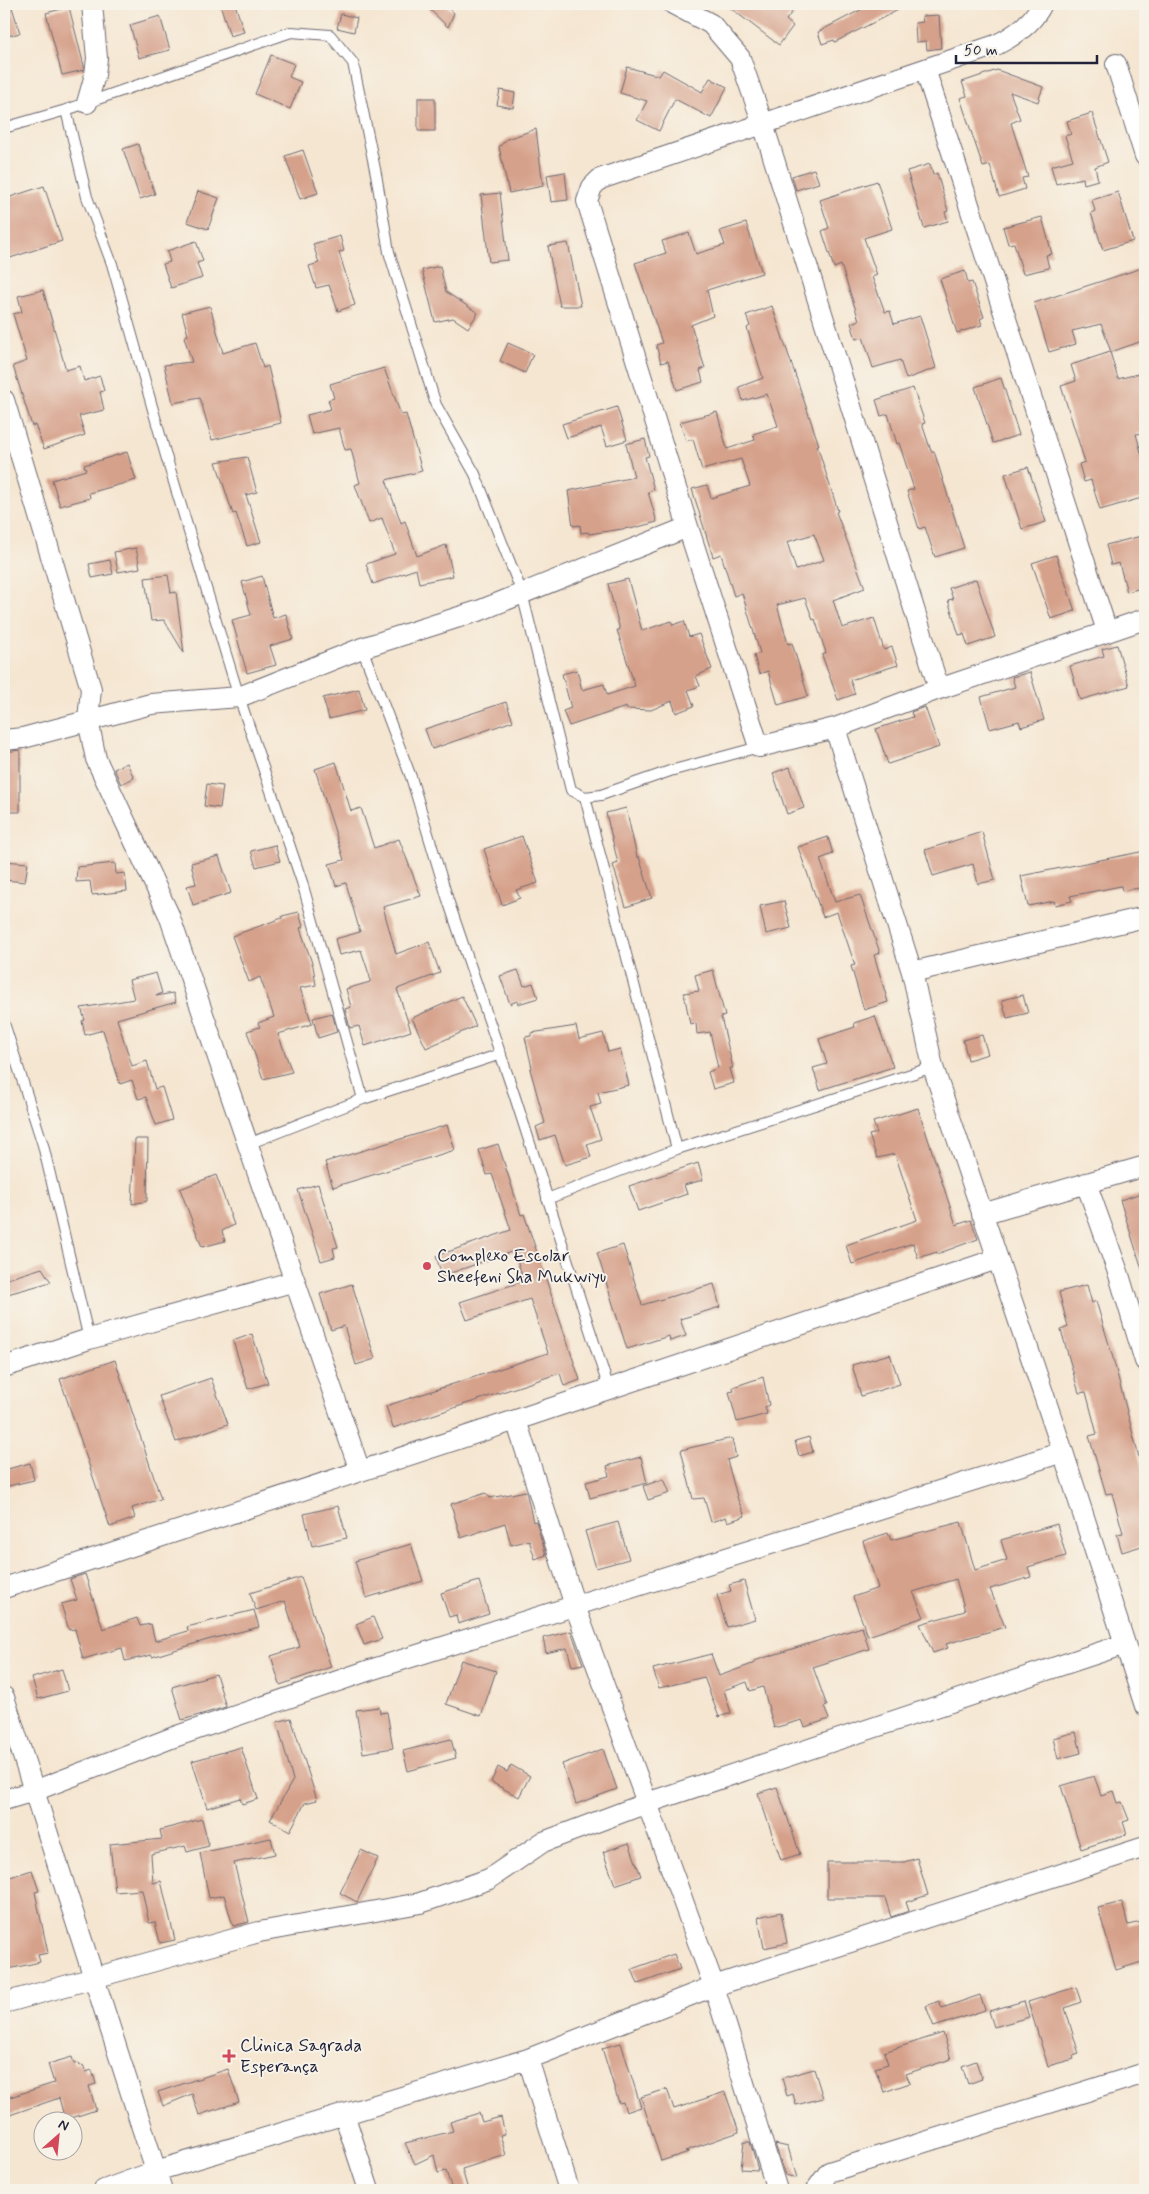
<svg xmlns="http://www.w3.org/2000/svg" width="1149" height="2194" font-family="Mynerve,sans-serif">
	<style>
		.building { fill: #d6a18b; fill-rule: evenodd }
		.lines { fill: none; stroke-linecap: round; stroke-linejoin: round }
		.service-casing { stroke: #6c6770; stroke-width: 12 }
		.minor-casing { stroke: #6c6770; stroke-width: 22 }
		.service { stroke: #fff; stroke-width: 10 }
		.minor { stroke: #fff; stroke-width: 20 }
		.poi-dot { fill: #d1495b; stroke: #f7f3e8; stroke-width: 2 }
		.labels { text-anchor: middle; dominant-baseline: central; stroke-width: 4; stroke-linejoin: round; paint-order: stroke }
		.poi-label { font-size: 18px; fill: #22223b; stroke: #f7f3e8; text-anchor: start }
	</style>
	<rect width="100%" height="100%" fill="#f7f3e8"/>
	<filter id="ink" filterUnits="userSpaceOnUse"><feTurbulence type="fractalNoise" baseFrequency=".02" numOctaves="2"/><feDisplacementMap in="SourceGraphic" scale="10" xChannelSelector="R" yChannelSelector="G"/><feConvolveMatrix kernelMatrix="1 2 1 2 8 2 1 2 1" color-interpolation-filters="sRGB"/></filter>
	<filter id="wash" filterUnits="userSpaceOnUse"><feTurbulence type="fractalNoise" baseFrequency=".0096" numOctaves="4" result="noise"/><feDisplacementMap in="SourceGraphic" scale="20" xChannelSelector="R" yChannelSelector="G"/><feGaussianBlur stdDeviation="1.12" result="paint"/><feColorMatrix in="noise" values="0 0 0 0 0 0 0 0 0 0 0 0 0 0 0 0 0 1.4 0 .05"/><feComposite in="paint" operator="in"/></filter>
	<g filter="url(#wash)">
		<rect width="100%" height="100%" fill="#f5e6d1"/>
		<g id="blocks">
			<path class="building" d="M4,4H11L20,33L4,37Z
				M220,4H235L244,32L230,36Z
				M424,4H445L454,13L448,27Z
				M725,4H798L786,20L793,26L779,45Z
				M872,4H910L835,42L834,40L822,44L818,32Z
				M69,7L84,66V70L62,75L46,13Z
				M341,14L357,18L354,32L337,28Z
				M939,15L941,48L927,50L926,41L916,42L915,23L923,22L922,16Z
				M160,16L170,50L139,58L130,25Z
				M271,55L294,64L289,77L301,82L290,109L255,94Z
				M627,67L659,76L663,70L702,92L710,78L727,87L711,118L675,99L659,131L637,120L647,101L620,93Z
				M997,70L1043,87L1038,102L1010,92L1020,119L1011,123L1028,177L1022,178L1025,189L999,197L990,165L983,167L960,98L967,96L962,82Z
				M500,90L515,93L513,108L497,105Z
				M418,98H435V131H418Z
				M1092,113L1108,162L1095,167L1098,180L1084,184L1083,178L1056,184L1051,166L1073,160L1065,136L1071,134L1067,121Z
				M536,129L543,186L509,193L499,147L507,139Z
				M138,144L155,194L140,199L123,149Z
				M303,150L318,193L300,199L285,156Z
				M930,164L933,175L937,173L948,211L945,212L948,221L924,228L907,171Z
				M814,169L819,183L796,190L792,176Z
				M565,172L568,200L551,202L547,175Z
				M877,181L892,229L864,238L877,275L872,277L885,312L890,311L894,324L920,316L936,368L906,379L900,360L873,368L863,337L856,339L851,323L859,320L841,265L834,268L822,231L829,228L820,200Z
				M44,186L62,241L4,260V199Z
				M198,191L219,198L208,229L187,222Z
				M1118,192L1133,241L1103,250L1091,213L1095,211L1092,200Z
				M500,193L508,260L489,262L481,195Z
				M1042,217L1052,254L1046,255L1049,268L1023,274L1014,243L1008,244L1003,227Z
				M746,223L762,273L707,290L713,316L691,325L705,368L700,370L703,382L677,390L668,361L661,363L656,345L662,343L635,263L666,253L662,241L689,233L696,254L725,245L720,231Z
				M340,236L344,251L339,252L355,305L338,311L329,285L316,288L309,266L319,263L313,244Z
				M196,241L203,261L197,263L202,278L171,288L163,264L170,262L167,251Z
				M568,243L581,306H560L553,273L548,246Z
				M440,266L446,292L478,313L468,328L453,318L435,322L422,270Z
				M1142,268L1145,278V340L1111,352L1101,324L1072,331L1076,344L1049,352L1034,303Z
				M965,271L968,283L972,282L984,317L980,319L982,325L957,333L940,279Z
				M43,290L66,370L80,366L84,381L100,376L104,391L100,392L104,410L79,416L85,435L44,449L35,425L32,426L13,366L27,361L13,314L22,312L18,296Z
				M210,306L223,353L255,343L263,368L268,366L281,423L212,440L200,398L173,403L164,365L192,362L184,337L188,335L182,313Z
				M772,306L819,445H817L838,511L836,512L865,588L833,600L842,628L874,618L884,650L892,647L898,665L850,680L855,694L838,700L822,655L826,653L815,619L813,620L805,598L777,605L788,644L792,643L808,696L778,705L768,671L759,674L754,655L760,653L742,593L734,596L721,554L713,557L692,489L707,485L711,498L750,486L741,459L702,470L693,439L686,441L680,422L717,412L727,449L755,440L753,434L778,426L767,394L743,401L739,387L763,378L747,328L750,326L746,315ZM814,534L824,560L796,570L787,542Z
				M508,343L533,354L525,373L500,361Z
				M1110,352L1118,379L1145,372V433L1136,434L1145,466V497L1100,510L1091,480L1084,482L1079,464L1085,462L1061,386L1076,381L1071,365Z
				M384,368L401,415L406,414L422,471L386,480L401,523L405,521L417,556L446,545L453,576L419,583L416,569L373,584L366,564L395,554L382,518L369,523L355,485L360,483L351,449L345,450L339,428L312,434L307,415L331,409L328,400L334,398L330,384Z
				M1001,378L1019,435L993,443L975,387Z
				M913,388L925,423L922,424L931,451H934L964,548L935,557L925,527L919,529L907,491L914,489L899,443L897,444L888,414L881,416L876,400Z
				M617,407L627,440L607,446L601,427L567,438L562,424Z
				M645,439L649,456L645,457L654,490L648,492L657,522L630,529L629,528L589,534L588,532L581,533L580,525L573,526L568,491L634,477L626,444Z
				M127,452L136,480L89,493L90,498L60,506L52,480L86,470L84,465Z
				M247,457L257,492L246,495L261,542L247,546L236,513L233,514L216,462Z
				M1028,467L1046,522L1022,529L1005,474Z
				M1145,535V587L1127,592L1119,563L1111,565L1106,545Z
				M136,548L140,568L118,572L114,552Z
				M1056,555L1075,611L1051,619L1032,563Z
				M110,560L113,574L92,578L89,564Z
				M168,575L171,593L176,592L184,653L164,620L151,621L145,578Z
				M262,576L273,618L286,614L293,639L270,646L276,665L247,673L232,620L251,615L242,582Z
				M628,579L642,631L671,621L673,625L684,621L689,637L699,634L712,669L696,676L700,686L688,690L694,706L676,713L672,701L651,710L626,709V707L569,726L563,711L571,708L562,674L577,670L582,690L604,684L607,695L635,686L617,630H620L608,584Z
				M976,579L995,637L968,646L964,634L959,635L948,600L953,599L949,588Z
				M1117,645L1129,686L1080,700L1070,666L1104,656L1102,649Z
				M1030,672L1044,720L1021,727L1019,721L990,729L981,697L1015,687L1012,677Z
				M359,689L365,710L329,719L323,698Z
				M506,702L513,721L432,749L425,729Z
				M925,707L939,747L888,764L876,729L913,717L911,712Z
				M20,750V812H6L5,752Z
				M336,762L351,811L361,808L374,848L399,839L421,896L383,907L396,954L429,942L440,973L397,989L411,1031L365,1046L359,1026L350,1028L345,1009L351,1007L346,989L370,982V977L361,950L339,955L335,939L360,932L346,883L336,886L329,864L344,860L315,769Z
				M127,763L134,778L121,784L114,769Z
				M790,767L804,808L787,814L773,773Z
				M207,784L223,786L220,808L204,806Z
				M626,808L637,857H639L652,898L626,907L613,865L618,863L606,813Z
				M982,832L995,880L978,884L973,864L933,876L925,850Z
				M522,836L538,883L516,890L520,898L502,905L484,849Z
				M828,837L833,854L820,859L835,902L860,895L880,953L874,955L888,1002L864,1010L851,966L855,965L837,912L823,917L798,847Z
				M275,845L280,861L256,867L251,851Z
				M1145,851V887L1122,891L1121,886L1070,896L1072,901L1055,905L1054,901L1028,906L1021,876Z
				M219,856L231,893L193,905L187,886L196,884L191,863Z
				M4,861L28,863L25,882L4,880Z
				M115,863L116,874L125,873L127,891L92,895L90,881L76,882L77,867Z
				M784,901L791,928L766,934L760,906Z
				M299,912L303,927L300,928L313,966L316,985L300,988L312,1024L278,1034L292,1072L263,1079L247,1031L260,1027L258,1023L274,1017L260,977L249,982L232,936L282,918V916Z
				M518,970L524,986L533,983L538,998L518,1004L517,1001L510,1004L500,976Z
				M713,970L725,1016L721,1017L733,1068H730L734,1083L713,1089L708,1072L718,1068L710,1032L697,1034L696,1023L690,1024L684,993L699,991L695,975Z
				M156,973L162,993L156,996L173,993L176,1002L117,1019L132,1066L147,1061L155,1089L162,1087L172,1120L156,1125L146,1097L138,1099L132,1080L120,1084L103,1030L85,1035L82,1021L85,1020L81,1008L134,999L129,980Z
				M1023,995L1028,1013L1007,1018L1002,1000Z
				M462,996L476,1026L426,1048L412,1018Z
				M332,1013L337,1032L318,1038L313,1018Z
				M875,1016L893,1067L820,1090L813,1068L827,1064L819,1039L855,1027L854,1023Z
				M576,1026L579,1039L603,1033L608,1052L620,1049L629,1085L598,1092L601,1104L590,1107L601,1139L587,1144L591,1157L565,1165L555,1135L540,1140L536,1127L545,1123L530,1069L532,1068L525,1037L531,1036V1033Z
				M982,1035L988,1054L968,1060L963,1040Z
				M918,1108L956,1225L971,1220L978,1239L937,1254V1252L918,1258L913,1243L852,1264L846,1245L917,1220L895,1154L877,1158L869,1135L877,1133L873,1122Z
				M447,1125L455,1150L333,1187L325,1162Z
				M135,1139H148L147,1201L132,1204Z
				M498,1144L521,1215L524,1214L580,1380L564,1386L560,1373L393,1428L386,1406L548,1353L530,1299L467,1320L460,1302L524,1281L514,1251L442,1276L436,1256L511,1230L492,1174L487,1175L479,1150Z
				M698,1163L703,1180L684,1185L687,1194L638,1211L629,1186Z
				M216,1175L234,1225L222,1231L225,1241L202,1247L180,1189Z
				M318,1184L338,1247L333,1248L335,1257L321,1261L298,1190Z
				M1145,1192V1269H1142L1120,1200Z
				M623,1245L642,1305L714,1284L720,1307L680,1319L686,1336L670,1341L669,1336L627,1349L597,1253Z
				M42,1268L51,1282L4,1295V1280Z
				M352,1284L375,1359L356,1365L344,1326L331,1330L320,1294Z
				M1087,1285L1092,1303L1096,1301L1113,1358L1145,1480V1545L1122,1552L1117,1534L1123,1533L1112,1493L1106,1494L1089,1436L1097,1434L1086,1392L1079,1393L1061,1330L1068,1327L1059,1292Z
				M252,1334L268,1383L248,1389L233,1341Z
				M890,1354L900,1384L861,1396L852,1365Z
				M115,1360L161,1499L132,1508L135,1518L110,1527L60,1379Z
				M763,1377L769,1405L765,1407L767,1414L737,1422L729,1392L734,1391L733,1387Z
				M211,1378L228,1424L176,1442L159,1396Z
				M809,1437L813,1452L799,1456L795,1441Z
				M732,1438L736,1457L727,1460L738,1500L745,1516L728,1522L726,1517L711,1522L704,1498L693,1499L681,1450Z
				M641,1457L647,1483L590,1498L586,1482L609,1476L607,1466Z
				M30,1463L34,1480L4,1487V1470Z
				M664,1479L670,1493L648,1500L643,1486Z
				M526,1491L533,1522L536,1521L546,1555L535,1559L529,1540L511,1545L505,1523L461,1538L451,1504L486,1493L490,1498Z
				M338,1506L347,1538L312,1546L304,1514Z
				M618,1522L629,1559L596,1568L585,1531Z
				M961,1522L975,1570L1007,1560L1001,1540L1057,1524L1066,1556L1028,1567L1031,1577L990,1589L1005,1627L946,1644L948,1648L933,1653L920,1624L965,1611L956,1579L913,1592L924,1617L868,1636L853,1597L878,1588L863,1541L888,1533L891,1540Z
				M411,1544L423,1581L366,1598L355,1561Z
				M85,1574L103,1629L137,1618L140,1626L151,1624L155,1641L188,1631L187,1627L254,1610L259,1627L207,1640L152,1657V1655L125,1661L122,1648L83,1659L75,1629L69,1630L61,1604L77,1600L70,1579Z
				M301,1577L331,1667L280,1685L271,1656L300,1647L285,1601L256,1610L250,1593Z
				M479,1581L489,1614L458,1624L456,1615L449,1617L441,1593Z
				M744,1581L755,1619L727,1627L717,1595L731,1591L729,1585Z
				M373,1617L382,1639L364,1645L356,1624Z
				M862,1627L869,1649L813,1667L827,1706L824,1707L829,1719L805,1727L802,1720L774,1728L763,1687L750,1691L747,1682L724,1690L731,1713L719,1717L704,1677L659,1688L653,1669L711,1654L719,1676L755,1663L754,1661Z
				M571,1631L583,1664L572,1666L567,1648L546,1653L543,1638Z
				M461,1660L496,1671L481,1716L446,1704Z
				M62,1669L68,1691L38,1699L32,1678Z
				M216,1674L226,1707L182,1720L172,1687Z
				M379,1707L380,1713L387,1712L393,1748L363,1753L356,1710Z
				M291,1718L317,1800L305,1803L290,1831L270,1820L293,1780L277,1722Z
				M1076,1732L1081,1753L1058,1759L1053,1738Z
				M451,1739L456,1758L408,1771L403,1751Z
				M241,1747L258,1799L242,1804L240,1798L207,1808L192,1761Z
				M603,1749L617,1789L576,1804L562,1764Z
				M511,1765L530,1776L519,1797L491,1782L498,1767L507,1772Z
				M1094,1776L1101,1795L1113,1791L1117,1803L1122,1802L1129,1820L1123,1822L1127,1834L1081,1849L1061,1786Z
				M777,1787L800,1854L781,1860L758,1793Z
				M202,1819L209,1846L187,1852L185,1846L151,1854L153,1883L161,1881L175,1940L160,1943L155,1922L149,1923L142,1890L115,1892L110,1844L162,1839L160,1830Z
				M271,1838L275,1854L234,1863L249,1922L233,1926L224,1895L209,1898L200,1853Z
				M629,1843L641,1876L615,1885L603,1852Z
				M361,1850L378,1858L357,1902L340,1893Z
				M917,1858L928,1895L906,1902L909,1911L891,1917L885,1898H827V1862H904Z
				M32,1870L39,1891L35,1892L48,1953L38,1955L40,1962L4,1970V1879Z
				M1122,1902L1128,1925L1145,1921V1961L1116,1970L1098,1908Z
				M781,1912L787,1943L764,1948L758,1917Z
				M674,1954L680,1969L638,1984L632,1969Z
				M1076,1987L1081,2002L1065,2008L1079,2054L1073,2056L1074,2059L1048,2066L1028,2002Z
				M980,1995L985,2010L934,2027L926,2006L939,2001L942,2008Z
				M1024,2001L1029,2017L994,2027L989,2011Z
				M943,2033L951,2059L906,2074L910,2083L884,2092L875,2068L888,2064L884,2052Z
				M621,2043L641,2107L626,2112L623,2102L619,2103L602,2048Z
				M72,2057L74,2064L79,2063L80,2066L83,2065L86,2072L92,2070L96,2084L89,2086L96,2110L65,2120L59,2098L4,2117V2099L54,2083L48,2064Z
				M976,2061L982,2079L968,2084L962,2066Z
				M228,2069L239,2102L199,2115L192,2094L163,2106L158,2092Z
				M814,2069L823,2098L796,2105L793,2094L787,2096L782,2078Z
				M667,2089L674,2109L725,2092L739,2132L685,2151L689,2152L661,2161L641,2097Z
				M479,2113L482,2122L501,2117L505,2134L500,2135L506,2155L462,2169L468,2190H452L446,2171L438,2173L434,2155L415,2164L405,2143L453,2131L450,2122Z
				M744,2142H750L758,2170L741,2169Z
				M775,2144L788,2147L797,2178L785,2175Z"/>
		</g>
	</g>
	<g filter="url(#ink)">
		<use href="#blocks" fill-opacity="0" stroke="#6c6770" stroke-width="1"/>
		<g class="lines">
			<defs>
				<path id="service" d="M66,110L87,197L112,264L166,456L239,697L302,882L363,1099
					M4,128L66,110L291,32L330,35L353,63L376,174L389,252L436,405L475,474L522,593L571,790L585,797L601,795L670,771L759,747
					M362,648L411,777L448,900L514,1094L609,1389
					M585,797L677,1149
					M4,1023L43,1145L89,1339
					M248,1144L363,1099L501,1054
					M547,1199L677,1149L933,1067"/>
				<path id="minor" d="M673,4L711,24L740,58L763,124L939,689
					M1042,4C1033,23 1014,36 996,45L600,179L592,187L587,201L688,527L759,747L835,728L939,689L1145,619
					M1116,64L1145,156
					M925,69L1107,631
					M87,103L95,75L97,58L92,4
					M4,400L91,689L88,720L96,759L169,915L360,1471
					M835,728L912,972L933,1067L1063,1452L1145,1706
					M4,740L23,738L151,704L239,697L362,648L481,610L688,527
					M912,972L1145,917
					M1086,1183L1119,1275L1145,1361
					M982,1214L1145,1166
					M4,1367L89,1339L295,1281
					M516,1420L575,1606L714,1986L777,2190
					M4,1588L516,1420L997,1259
					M4,1697L162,2190
					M4,1800L34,1791L174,1737L370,1670L1063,1452
					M4,2003L259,1932L420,1903L489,1879L543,1842L647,1803L1125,1644
					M528,2059L569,2190
					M344,2114L369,2190
					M104,2190L156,2171L528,2059L714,1986L1145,1847
					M816,2190L829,2172L1145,2073"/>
			</defs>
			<use href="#service" class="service-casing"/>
			<use href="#minor" class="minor-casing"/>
			<use href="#service" class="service"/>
			<use href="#minor" class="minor"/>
		</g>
	</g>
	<g class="poi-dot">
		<circle cx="427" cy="1266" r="5"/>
		<path d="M226.5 2048.5h5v5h5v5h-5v5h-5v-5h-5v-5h5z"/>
	</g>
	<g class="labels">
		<g class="poi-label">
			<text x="437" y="1256">Complexo Escolar<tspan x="437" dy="21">Sheefeni Sha Mukwiyu</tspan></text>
			<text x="240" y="2046">Clinica Sagrada<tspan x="240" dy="21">Esperança</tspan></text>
		</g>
	</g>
	<rect width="1149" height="2194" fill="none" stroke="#f7f3e8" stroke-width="20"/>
	<g transform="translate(58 2136) rotate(27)"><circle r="24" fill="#f7f3e8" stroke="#a29fa3"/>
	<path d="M0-4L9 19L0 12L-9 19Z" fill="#d1495b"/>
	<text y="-8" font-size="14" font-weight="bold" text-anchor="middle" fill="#22223b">N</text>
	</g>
	<path d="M956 55v8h141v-8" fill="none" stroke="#22223b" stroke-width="2.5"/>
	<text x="964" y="55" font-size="15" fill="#22223b" stroke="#f7f3e8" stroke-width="4" paint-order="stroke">50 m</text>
</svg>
